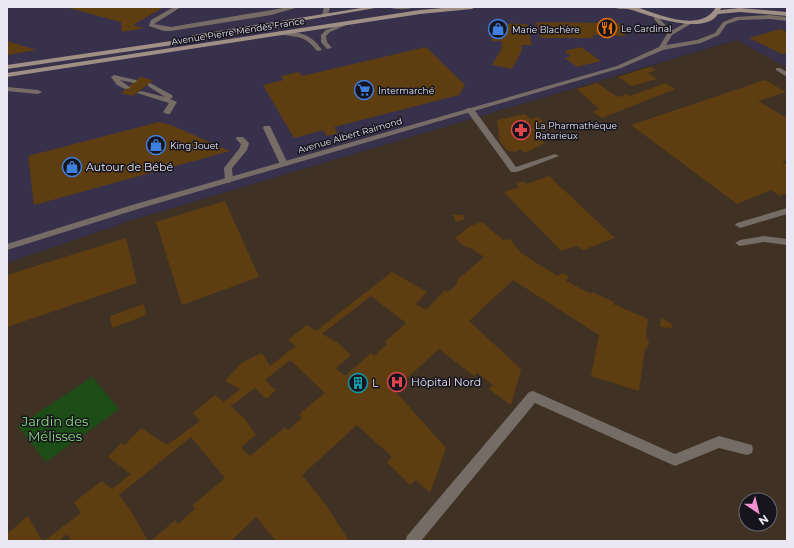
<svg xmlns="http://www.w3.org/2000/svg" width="794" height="548" font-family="Montserrat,sans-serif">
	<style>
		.built { fill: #37314b }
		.education { fill: #3f3224; fill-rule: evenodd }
		.green { fill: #1d4d17 }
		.building { fill: #5e3e11; fill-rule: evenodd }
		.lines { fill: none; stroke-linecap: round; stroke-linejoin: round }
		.service { fill: #766c66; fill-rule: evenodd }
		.minor { fill: #766c66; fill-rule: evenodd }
		.tertiary { fill: #766c66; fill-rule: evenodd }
		.secondary { fill: #9f8f85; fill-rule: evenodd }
		.labels { text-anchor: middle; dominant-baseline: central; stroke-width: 3; stroke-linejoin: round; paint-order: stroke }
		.far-poi-label { font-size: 9px; fill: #e9e7f4; stroke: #16141c; text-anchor: start }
		.far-street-label { font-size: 9px; fill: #e9e7f4; stroke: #16141c }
		.poi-label { font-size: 11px; fill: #e9e7f4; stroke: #16141c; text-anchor: start }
		.near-park-label { font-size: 13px; fill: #8ce081; stroke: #16141c }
	</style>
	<rect width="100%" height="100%" fill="#2e2a3d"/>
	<path class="built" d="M7,7H787V68L736,40L139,218L7,263Z"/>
	<path class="education" d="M737,40L787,68V541H7V263L139,218ZM746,500H770V524H746Z"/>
	<path class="green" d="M92,377L119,409L46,462L18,426Z"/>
	<path class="building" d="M65,7H164L133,25L144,28L122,32L121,22Z
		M536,22L619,23L626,36L592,35L594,38H541Z
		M489,23L527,24L532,45H521L522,50L512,69L492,65L502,48L501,41H492Z
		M780,29L787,32V53L782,54L749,38Z
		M7,41L36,50L7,55Z
		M426,47L465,85L459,95L334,127L338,133L327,136L323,130L294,138L263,85L284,80L281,76L299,72L302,76Z
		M581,47L601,61L577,67L565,58L571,56L564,51Z
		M650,67L656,70L648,73L657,79L632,86L618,77Z
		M140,77L153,80L133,96L121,93Z
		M765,80L786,92L758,101L787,118V160L782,162L787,165V193L780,196L771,190L737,204L631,125Z
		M597,83L618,97L627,94L630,96L666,83L675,89L602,118L593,112L599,109L577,89Z
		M525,114L531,119L538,117L550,128L537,133L542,138L540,139L545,143L525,153L520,149L515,152L508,151L500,142L497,120Z
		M159,122L171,125L230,151L34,205L28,156Z
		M549,176L615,238L583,250L577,246L561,251L504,192L519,187L516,184L523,181L526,184Z
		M225,201L259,277L182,305L156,222Z
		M453,215H463L465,219L456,222Z
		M482,222L503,240L510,239L521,253L557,276L562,273L569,276L566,281L591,294L592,292L614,302L613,304L648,319L646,335L649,343L646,349L645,348L639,391L591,376L599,335L513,280L469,321L521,369L511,405L489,389L493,385L477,373L474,376L439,349L394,390L446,448L430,493L416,480L410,485L387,462L392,457L357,425L302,475L326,505L349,541H276L256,517L231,541H151L175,520L178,524L195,509L193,505L225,478L191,437L119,495L131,511L148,541H71L67,534L59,541H44L81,513L74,502L102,481L112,489L131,474L108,457L121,443L125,445L141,428L167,445L200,421L193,413L215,395L224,402L240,389L225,381L241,363L262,353L270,366L296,346L288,340L307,325L316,331L392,272L427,292L416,304L426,310L445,290L448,292L458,283L456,281L484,257L471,248L465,247L455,238L470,226ZM371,296L406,323L385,342L387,344L374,356L371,353L345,376L336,368L351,355L338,343L322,334ZM290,360L325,393L299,414L302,418L288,430L285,427L250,456L241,447L256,435L245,419L231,406L255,388L266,399L276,390L265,380Z
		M126,238L137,283L7,327V275Z
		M144,304L146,315L112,328L110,316Z
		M661,318L672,324V328L660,327Z
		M28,516L42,541H7V534Z"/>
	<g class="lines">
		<path class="service" d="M174,7H181L154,24L171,27L289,7H299L271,15L171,31H164L149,26L151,20Z
			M324,7H330L328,15L325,17L322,15Z
			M389,7H414C408,10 395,10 389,7Z
			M346,22L351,23L330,32L326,36L327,42L332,48L327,49L321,42V35L326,30Z
			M280,31C300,32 310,33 322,50L317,51C304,34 297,38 278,34V32Z
			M776,68H780L787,72V77L776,70Z
			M114,75L136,80L137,81L134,83L120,80L131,88L125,89L117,85L111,77Z
			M150,83L172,95L173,97L170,99L177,102L170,114H167L163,112L169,103L137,93L141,91L165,97L148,86V84Z
			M7,87L38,90L42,92L38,94L7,91Z
			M467,108H473L516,167L555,154L559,156L517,172H511L466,110Z
			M264,126H270L271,128L288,164L287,166H281L280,164L263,128Z
			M237,137H243L249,143L247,150L232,168L233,180L229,183L225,180L224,168L239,149L241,144L236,139Z
			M787,208V214L740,228L735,225L737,223Z"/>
		<path class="minor" d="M764,236L787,239V245L764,242L740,246L735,243L740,240Z
			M533,391L675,454L719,436L752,445L753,449L752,453L747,455L719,448L675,466L535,403L421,541H405L407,536L529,392Z"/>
		<path class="tertiary" d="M770,15L787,17V21L770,19L739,20L727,24L719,35L701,43L663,50L621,68L138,209L7,250V244L132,205L617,66L659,47L667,34L654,19V17H658L671,31L689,21L694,22L672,35L666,45L697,40L715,33L723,22L736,17Z"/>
		<path class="secondary" d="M367,7H381L202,38L203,39L200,41L7,69V65L192,38V36L194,35Z
			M454,7H475L472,9L420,14L7,77V73L420,10Z
			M614,7C621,7 630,5 636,7C658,14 701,34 716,7H722L720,10L740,8L787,12V16L740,12L718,14C705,36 650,16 632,10C626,8 619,10 614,7Z"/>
	</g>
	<defs>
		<symbol id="restaurant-ring" viewBox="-11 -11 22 22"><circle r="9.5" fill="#16141c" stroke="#e8710a" stroke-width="1.5"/><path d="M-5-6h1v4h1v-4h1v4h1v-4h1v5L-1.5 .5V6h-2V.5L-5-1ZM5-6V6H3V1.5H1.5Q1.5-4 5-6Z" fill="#e8710a"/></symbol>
		<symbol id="shop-ring" viewBox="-11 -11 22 22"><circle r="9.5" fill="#16141c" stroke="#3f7fe0" stroke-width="1.5"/><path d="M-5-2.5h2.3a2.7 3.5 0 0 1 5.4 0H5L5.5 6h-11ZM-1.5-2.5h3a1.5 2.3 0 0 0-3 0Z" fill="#3f7fe0"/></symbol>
		<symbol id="supermarket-ring" viewBox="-11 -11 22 22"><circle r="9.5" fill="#16141c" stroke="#3f7fe0" stroke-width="1.5"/><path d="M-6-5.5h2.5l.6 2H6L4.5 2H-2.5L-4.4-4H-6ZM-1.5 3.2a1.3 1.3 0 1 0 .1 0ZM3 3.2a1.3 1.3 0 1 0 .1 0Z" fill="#3f7fe0"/></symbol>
		<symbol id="pharmacy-ring" viewBox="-11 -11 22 22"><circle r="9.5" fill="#16141c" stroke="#e0444e" stroke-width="1.5"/><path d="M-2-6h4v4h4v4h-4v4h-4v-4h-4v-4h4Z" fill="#e0444e"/></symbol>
		<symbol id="hospital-ring" viewBox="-11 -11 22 22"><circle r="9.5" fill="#16141c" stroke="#e0444e" stroke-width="1.5"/><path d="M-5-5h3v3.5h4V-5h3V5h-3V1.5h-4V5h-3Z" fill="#e0444e"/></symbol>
		<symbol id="building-ring" viewBox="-11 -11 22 22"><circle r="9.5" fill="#16141c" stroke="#0f9aa8" stroke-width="1.5"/><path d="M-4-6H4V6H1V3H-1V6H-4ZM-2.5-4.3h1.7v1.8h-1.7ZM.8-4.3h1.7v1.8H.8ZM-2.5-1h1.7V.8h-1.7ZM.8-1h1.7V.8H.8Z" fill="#0f9aa8"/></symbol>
	</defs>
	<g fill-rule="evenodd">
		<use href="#restaurant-ring" x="596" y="17" width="22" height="22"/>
		<use href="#shop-ring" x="487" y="18" width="22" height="22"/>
		<use href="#supermarket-ring" x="353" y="79" width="22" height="22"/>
		<use href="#pharmacy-ring" x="510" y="119" width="22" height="22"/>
		<use href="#shop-ring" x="145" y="134" width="22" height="22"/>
		<use href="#shop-ring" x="61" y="156" width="22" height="22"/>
		<use href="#hospital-ring" x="386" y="371" width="22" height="22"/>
		<use href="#building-ring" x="347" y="372" width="22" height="22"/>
	</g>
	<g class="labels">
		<g class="far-poi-label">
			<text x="621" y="28">Le Cardinal</text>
			<text x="512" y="29">Marie Blachère</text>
			<text x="378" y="90">Intermarché</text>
			<text x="535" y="125">La Pharmathèque<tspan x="535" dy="10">Ratarieux</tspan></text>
			<text x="170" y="145">King Jouet</text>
		</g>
		<g class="far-street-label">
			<text transform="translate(238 31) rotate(-9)">Avenue Pierre Mendès France</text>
			<text transform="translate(350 135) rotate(-16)">Avenue Albert Raimond</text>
		</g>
		<g class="poi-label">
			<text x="86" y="167">Autour de Bébé</text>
			<text x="411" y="382">Hôpital Nord</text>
			<text x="372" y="383">L</text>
		</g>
		<g class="near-park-label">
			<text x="55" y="421">Jardin des<tspan x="55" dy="15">Mélisses</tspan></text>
		</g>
	</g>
	<rect width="794" height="548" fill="none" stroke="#e9e7f4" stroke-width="16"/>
	<g transform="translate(758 512) rotate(145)"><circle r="19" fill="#16141c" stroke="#6a6872"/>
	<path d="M0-3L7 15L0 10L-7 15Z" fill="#f591d1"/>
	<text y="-6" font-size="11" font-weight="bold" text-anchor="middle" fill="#e9e7f4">N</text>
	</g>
</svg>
